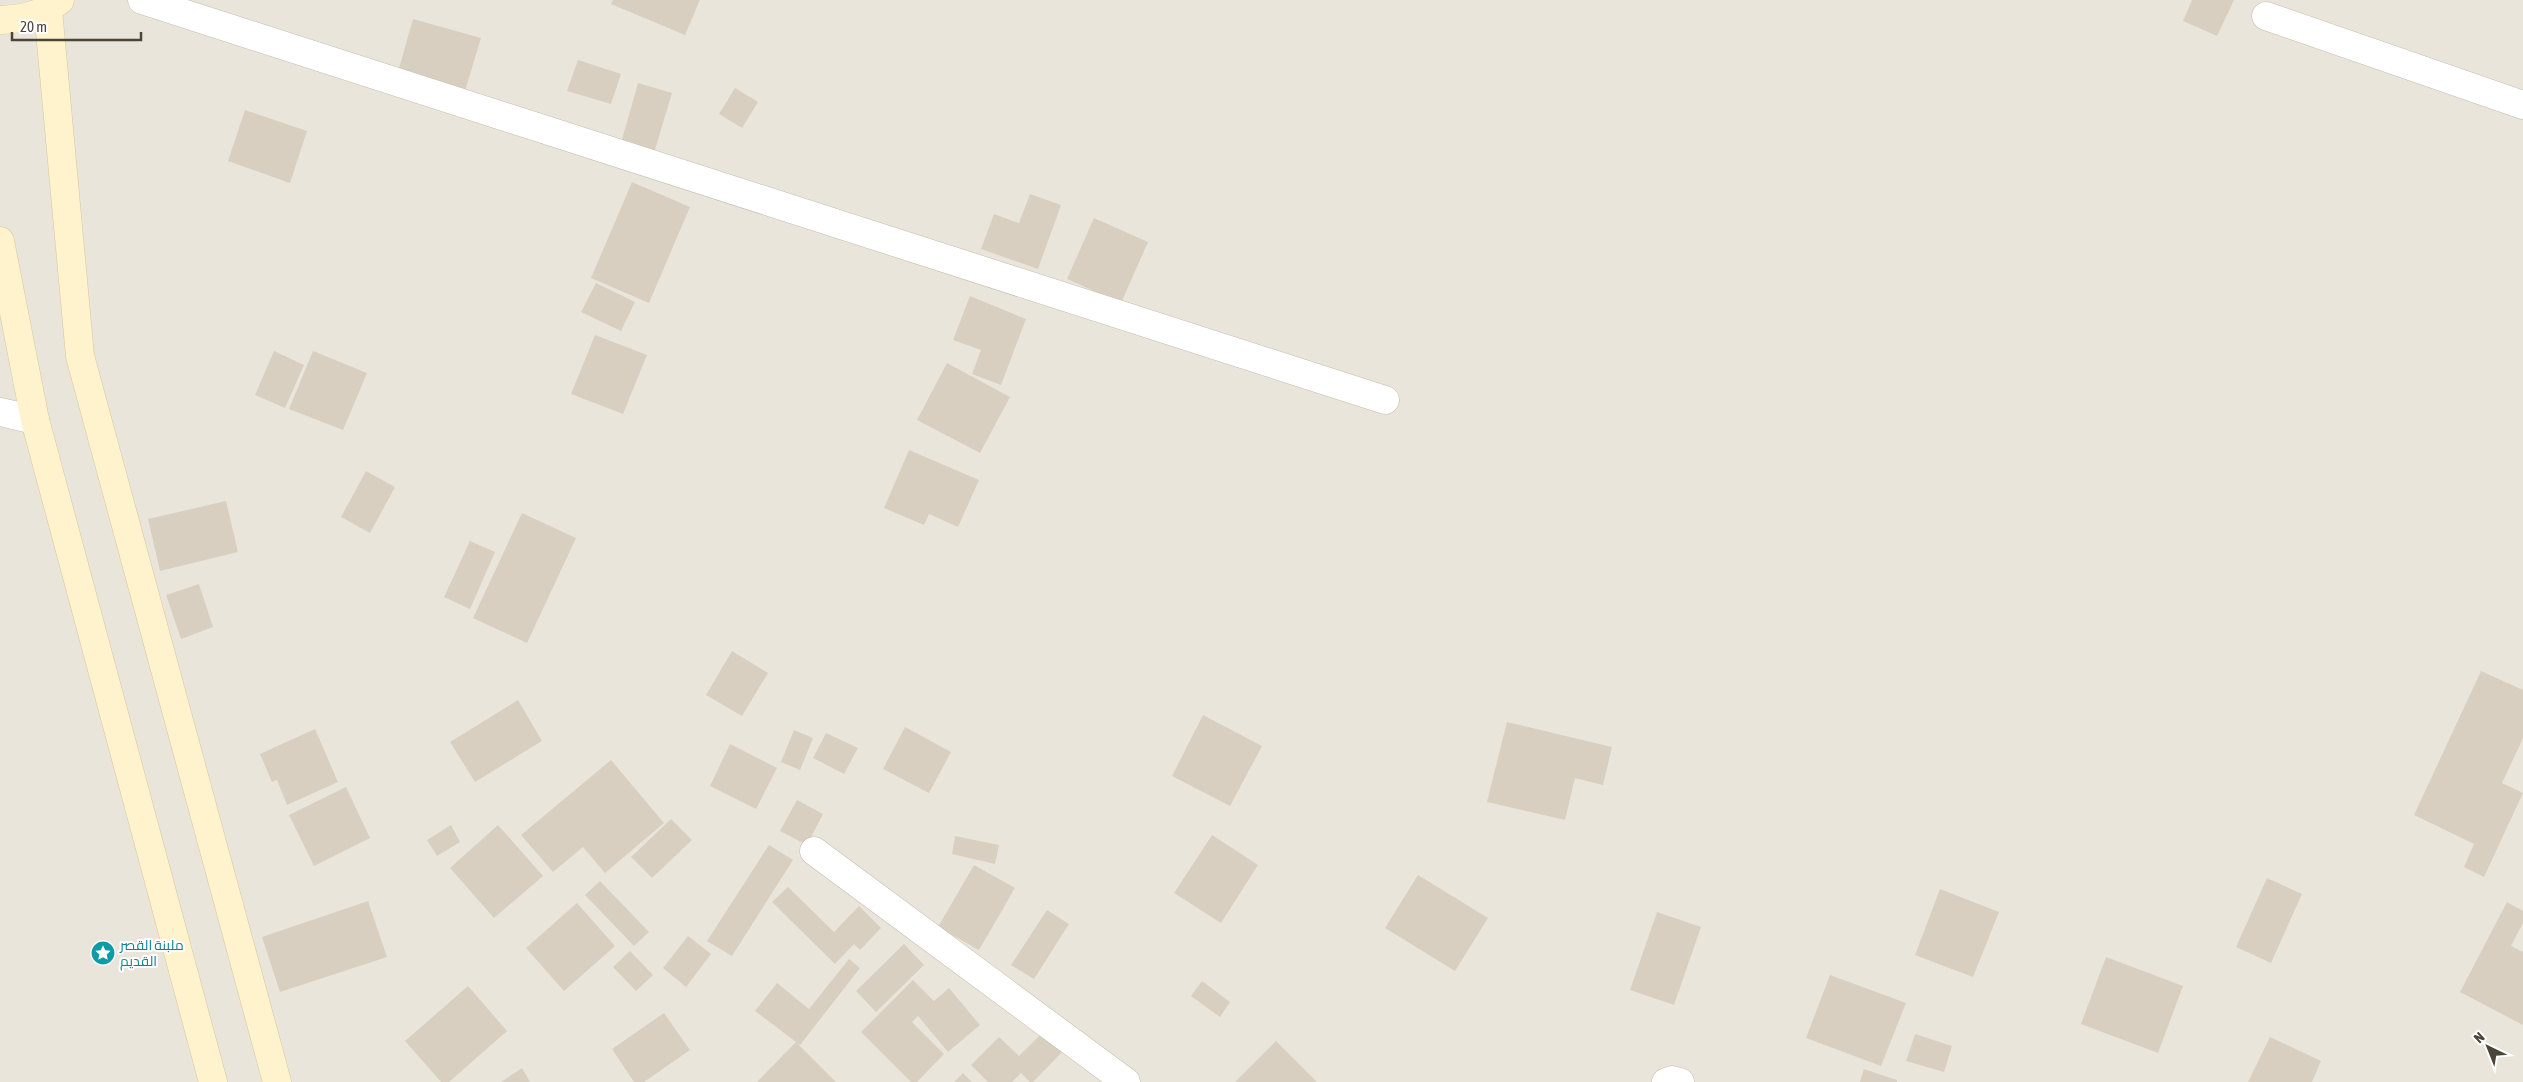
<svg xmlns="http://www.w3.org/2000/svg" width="2523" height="1082" font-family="'Asap Condensed',Cairo,sans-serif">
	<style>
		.residential { fill: #eae5da }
		.building { fill: #d8cfc1 }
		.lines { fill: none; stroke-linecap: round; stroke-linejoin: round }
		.minor-casing { stroke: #c2bbae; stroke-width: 29 }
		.secondary-casing { stroke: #d6c79b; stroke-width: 29 }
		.minor { stroke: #fff; stroke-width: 28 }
		.secondary { stroke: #fff3cd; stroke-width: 28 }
		.labels { text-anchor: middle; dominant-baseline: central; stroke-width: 4; stroke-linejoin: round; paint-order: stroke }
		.culture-label { font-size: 14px; fill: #0d838f; stroke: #fff; text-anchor: start }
	</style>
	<rect width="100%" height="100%" fill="#f6f3ec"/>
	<path class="residential" d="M0,0H2523V1082H0Z"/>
	<path class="building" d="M613,0H700L685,35L611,4Z
		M2192,0H2234L2217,36L2183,21Z
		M413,19L481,38L465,91L398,72Z
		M578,60L621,74L611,104L567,91Z
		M638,83L672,93L652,160L619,150Z
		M735,88L758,102L742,128L719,114Z
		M245,110L307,131L290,183L228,161Z
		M632,182L690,207L649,303L591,278Z
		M1030,194L1061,205L1038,269L981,249L994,214L1019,223Z
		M1094,218L1148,242L1121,303L1067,279Z
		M596,283L635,302L621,331L581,312Z
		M970,296L1026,319L1001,385L972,374L981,350L953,340Z
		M595,335L647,355L623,414L571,394Z
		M274,351L304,365L285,408L255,395Z
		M313,351L367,373L343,430L289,409Z
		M947,363L1010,397L980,453L917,420Z
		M909,450L979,480L958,527L929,514L924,525L884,508Z
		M366,471L395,487L370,533L341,517Z
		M226,501L238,552L160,571L148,519Z
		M522,513L576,538L527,643L473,618Z
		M470,541L495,552L470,609L444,597Z
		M199,584L213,627L181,639L166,595Z
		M732,651L768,673L742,716L706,695Z
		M2481,671L2523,690V738L2502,783L2523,793L2484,877L2464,867L2474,844L2414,815Z
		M518,700L542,741L475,782L450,742Z
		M1203,715L1262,746L1230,806L1172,776Z
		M1507,722L1612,747L1603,785L1575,778L1565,820L1487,802Z
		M905,727L951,752L929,793L883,769Z
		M315,729L338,782L287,805L277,780L272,782L260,754Z
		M794,730L813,738L800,770L781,762Z
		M826,733L858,748L844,774L813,758Z
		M730,744L777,768L756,809L710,786Z
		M611,760L664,823L605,873L583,847L553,872L521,835Z
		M346,787L370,838L314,866L289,815Z
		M797,800L823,814L807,845L780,831Z
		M671,819L692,840L652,878L631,857Z
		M451,825L460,842L437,856L427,840Z
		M498,825L543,876L494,918L450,868Z
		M1212,835L1258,865L1221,923L1174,893Z
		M955,836L999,845L995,864L952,854Z
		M769,845L793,860L732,956L707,941Z
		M974,865L1015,888L979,950L938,927Z
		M1418,875L1488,918L1455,971L1385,928Z
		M2267,878L2302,894L2271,963L2236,947Z
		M600,881L649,932L634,946L585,895Z
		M788,887L834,932L859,906L881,928L860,950L854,944L835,964L772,902Z
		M1940,889L1999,912L1973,977L1915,955Z
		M368,901L387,957L280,992L262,937Z
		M2507,902L2523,911V923L2511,946L2523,952V1025L2460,992Z
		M577,903L615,946L564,991L526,948Z
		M1047,910L1069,924L1034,979L1011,965Z
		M1657,912L1701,927L1674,1005L1630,990Z
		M688,936L711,954L686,987L663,968Z
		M904,944L924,965L876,1012L856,991Z
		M630,951L653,975L636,991L613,967Z
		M2106,957L2183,986L2158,1053L2081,1024Z
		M849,959L860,968L800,1045L755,1011L777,983L809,1009Z
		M1830,975L1906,1003L1881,1066L1806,1038Z
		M913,980L934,1001L949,988L980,1025L948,1052L918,1016L912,1022L944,1054L917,1082H911L861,1032Z
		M1202,981L1230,1002L1220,1017L1191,996Z
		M468,986L507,1031L449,1082H441L405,1041Z
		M664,1013L690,1050L644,1082H634L612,1049Z
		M1045,1030L1065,1049L1033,1082H1030L1021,1073L1012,1082H988L971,1065L999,1037L1019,1056Z
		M1915,1034L1952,1046L1944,1072L1906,1061Z
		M2270,1037L2321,1061L2312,1082H2248Z
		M1276,1041L1317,1082H1235Z
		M796,1042L836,1082H757Z
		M522,1068L530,1082H501Z
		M1864,1069L1897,1080V1082H1860Z
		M963,1073L972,1082H954Z"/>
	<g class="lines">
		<defs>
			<path id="minor" d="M142,0L1385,400
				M2266,16L2523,105
				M0,412L35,420
				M814,851L1126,1082
				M1666,1082L1672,1080L1680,1082"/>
			<path id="secondary" d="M48,10L80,356L277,1082
				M0,20C24,19 42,15 60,0
				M0,241L35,420L213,1082"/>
		</defs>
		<use href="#minor" class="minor-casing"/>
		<use href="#secondary" class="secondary-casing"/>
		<use href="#minor" class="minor"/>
		<use href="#secondary" class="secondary"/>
	</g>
	<defs>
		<symbol id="sight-disc" viewBox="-11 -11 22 22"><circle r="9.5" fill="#0f9aa8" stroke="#fff"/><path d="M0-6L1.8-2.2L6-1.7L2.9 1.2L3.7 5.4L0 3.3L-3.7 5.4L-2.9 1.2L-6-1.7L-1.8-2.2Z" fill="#fff"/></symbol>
	</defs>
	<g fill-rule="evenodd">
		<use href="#sight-disc" x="89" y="939" width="28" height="28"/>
	</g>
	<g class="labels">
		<g class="culture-label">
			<text x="120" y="945">ملبنة القصر<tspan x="120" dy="16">القديم</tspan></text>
		</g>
	</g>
	<g transform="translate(2488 1047) rotate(317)" stroke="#ffffff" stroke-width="4" paint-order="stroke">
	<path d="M0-4L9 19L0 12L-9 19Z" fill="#4b4439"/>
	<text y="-8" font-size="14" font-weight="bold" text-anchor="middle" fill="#4b4439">N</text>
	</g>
	<path d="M12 32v8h129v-8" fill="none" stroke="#4b4439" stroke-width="2.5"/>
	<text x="20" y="32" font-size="15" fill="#4b4439" stroke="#ffffff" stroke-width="4" paint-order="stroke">20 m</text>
</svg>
